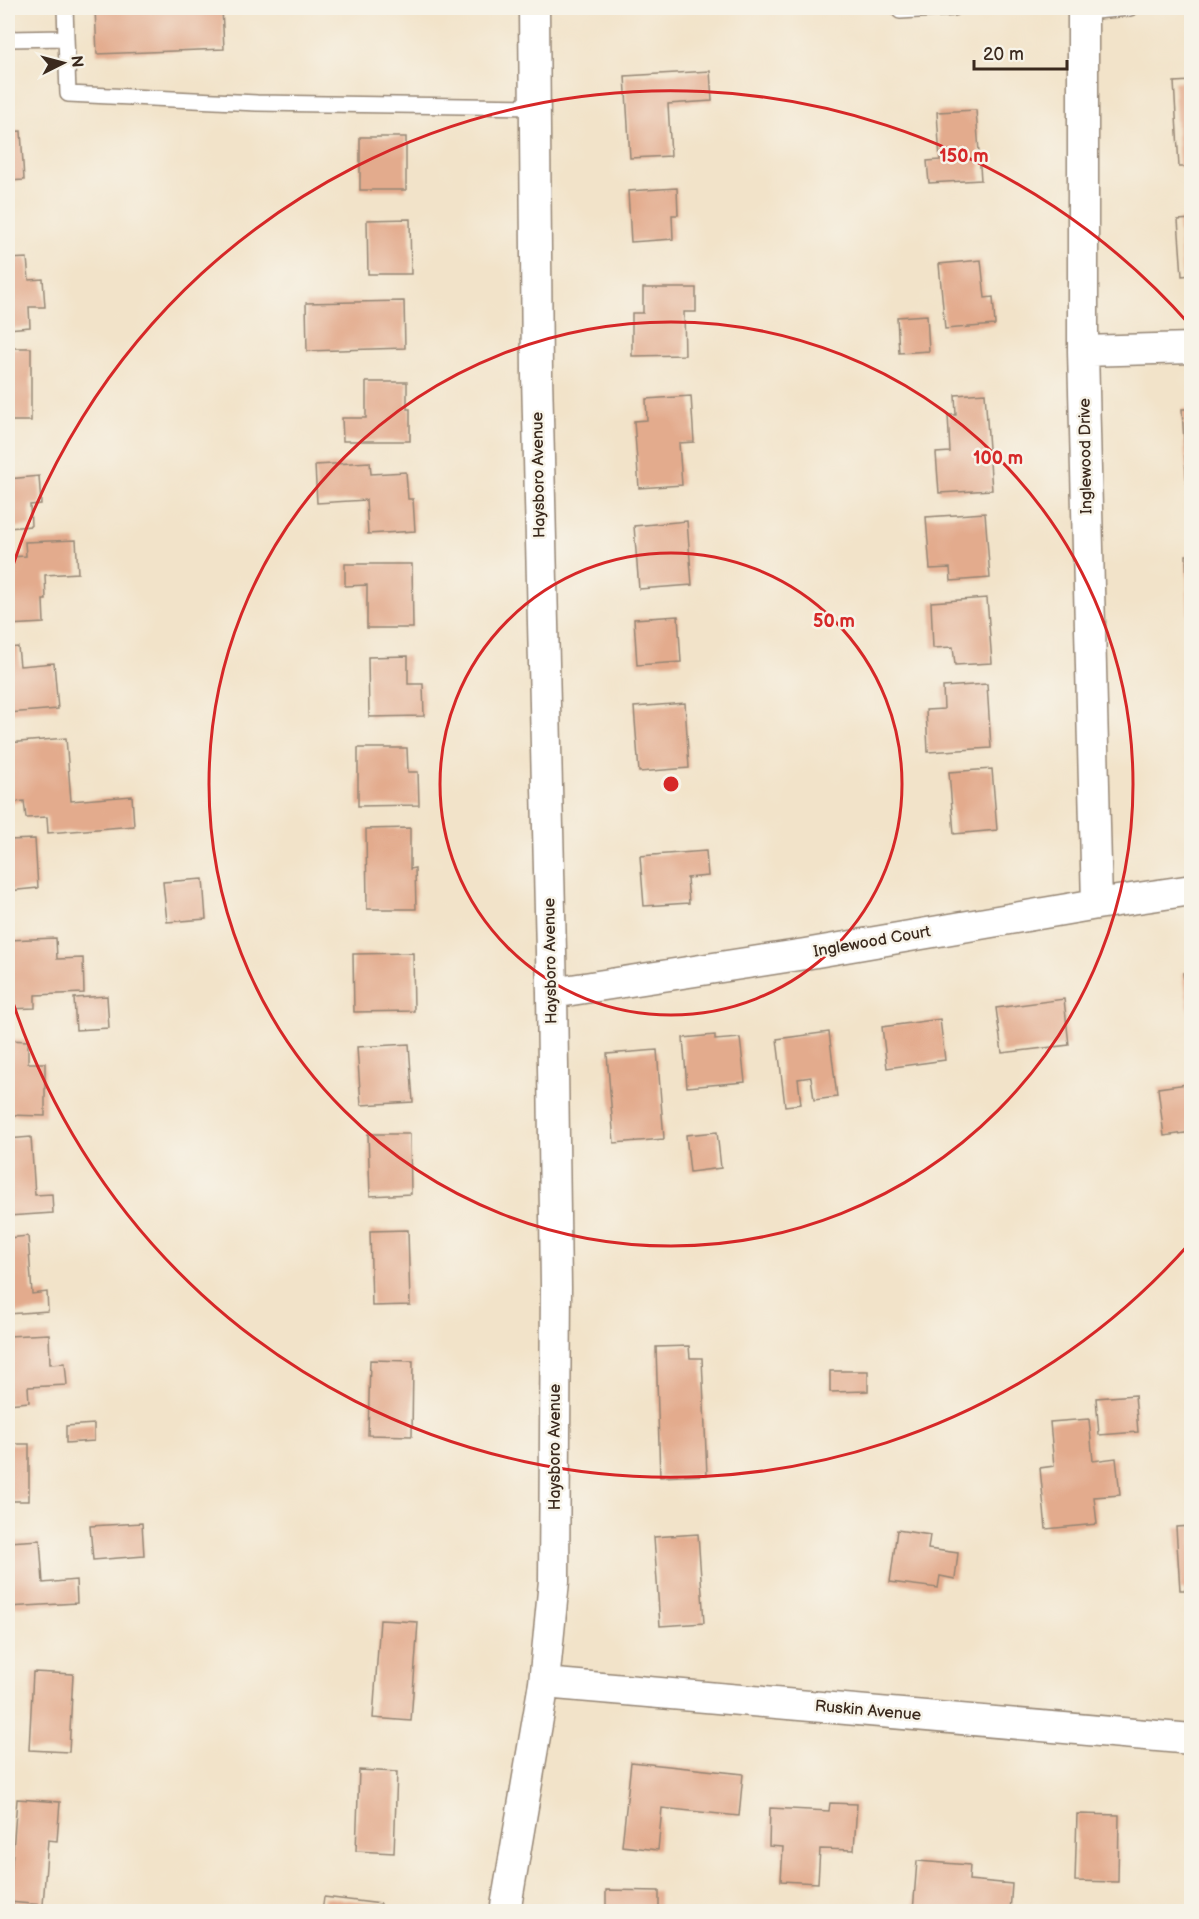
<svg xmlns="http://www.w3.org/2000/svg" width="1199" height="1919" font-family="'Balsamiq Sans',sans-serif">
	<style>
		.building { fill: #e3ab8d }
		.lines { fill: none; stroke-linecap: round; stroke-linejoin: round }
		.service-casing { stroke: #968674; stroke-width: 18 }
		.minor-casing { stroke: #968674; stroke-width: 33 }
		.service { stroke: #fff; stroke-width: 15 }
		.minor { stroke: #fff; stroke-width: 30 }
		.ring { fill: none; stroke: #d62828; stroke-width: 3 }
		.labels { text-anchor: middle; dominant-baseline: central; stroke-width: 5; stroke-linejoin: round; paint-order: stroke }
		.street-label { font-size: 16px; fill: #3b2a1e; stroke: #f7f3e8 }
		.centre { fill: #d62828; stroke: #f7f3e8; stroke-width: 3 }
		.ring-label { font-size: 18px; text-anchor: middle; font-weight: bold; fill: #d62828; stroke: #f7f3e8; stroke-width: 5; stroke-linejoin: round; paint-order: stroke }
	</style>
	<rect width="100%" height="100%" fill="#f7f3e8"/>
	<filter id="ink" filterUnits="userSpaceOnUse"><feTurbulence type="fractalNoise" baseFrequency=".0167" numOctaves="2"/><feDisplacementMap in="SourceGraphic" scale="12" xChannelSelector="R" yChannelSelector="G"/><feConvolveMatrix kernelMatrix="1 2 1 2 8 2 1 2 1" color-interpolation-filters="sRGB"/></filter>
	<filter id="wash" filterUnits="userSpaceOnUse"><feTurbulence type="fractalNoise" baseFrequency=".008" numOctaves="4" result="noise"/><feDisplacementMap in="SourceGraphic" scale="24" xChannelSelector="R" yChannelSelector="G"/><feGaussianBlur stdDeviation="1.35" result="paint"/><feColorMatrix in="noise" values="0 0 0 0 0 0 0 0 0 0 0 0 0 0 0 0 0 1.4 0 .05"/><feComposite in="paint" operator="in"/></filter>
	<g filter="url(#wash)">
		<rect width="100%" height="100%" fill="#f2e3c9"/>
		<g id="blocks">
			<path class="building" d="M95,8H222L224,49L97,54Z
				M710,71L712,101L668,104L671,156L630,158L625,76Z
				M1192,81V167H1179L1174,82Z
				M976,110L981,180L929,183L927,161L940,160L937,112Z
				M21,131L24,180L8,181V132Z
				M360,137H406V190H360Z
				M677,188L678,215H672L673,239L631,242L628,191Z
				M410,219L411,274H368L367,220Z
				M1192,219V275L1182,276L1178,220Z
				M27,258L29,280L43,279L45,307H29L30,327L8,329V259Z
				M981,260L985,298L993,297L995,325L945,329L939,264Z
				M643,288H696V312H684L685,355L632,356V313H643Z
				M404,301L405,348L307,351L306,303Z
				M927,315L929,351L899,353L897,317Z
				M8,348H31V421H8Z
				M366,382H407V409H410V441H343L342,418H366Z
				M985,393L992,490L939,493L936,453L950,452L948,415H956L955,395Z
				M691,396L694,442L679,443L682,485L639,488L634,421L647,420L646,399Z
				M1182,409H1192V505H1188Z
				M370,462L371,474L406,472L408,499H413L415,531L368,534L366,500L317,503L315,465Z
				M39,476L41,504L30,505L31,526L8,528V479Z
				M985,513L990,578L951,581L950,568L930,569L926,517Z
				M687,521L692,585L639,589L634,526Z
				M76,540L78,573L45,575L46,600H43L44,623L8,625V557L26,556L25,542Z
				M1186,555H1192V616H1188Z
				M345,564H412L413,628H367V585L345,586Z
				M987,598L992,663L955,665L953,647L933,648L931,602Z
				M678,616L681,662L637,665L634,619Z
				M18,647L20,666L54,663L58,709L8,713V648Z
				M408,656V684H423L424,716L369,717L368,657Z
				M1185,657H1192V719H1190Z
				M987,684L991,748L928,752L926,710L944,709L943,687Z
				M685,703L689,768L639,772L634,707Z
				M66,738L71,801L132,796L134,826L48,833L47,817L26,818L24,801L8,803V743Z
				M358,748H407L408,772H418L419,805L358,806Z
				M992,769L997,830L954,834L949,772Z
				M410,828V869L415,868L416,909H367L366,829Z
				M35,839L38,888L8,891V840Z
				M706,851L708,876L687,878L689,903L644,906L640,856Z
				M203,879L206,919L167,922L163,882Z
				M56,938L57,959L83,958L84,993L35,995V1008L8,1009V940Z
				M413,953L414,1011L354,1012L353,954Z
				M1192,972V1020H1190L1183,973Z
				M107,996L109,1028L76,1030L74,998Z
				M1064,999L1069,1045L1002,1053L996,1008Z
				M940,1019L945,1060L887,1068L882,1027Z
				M829,1032L837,1097L814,1100L811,1077L798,1079L801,1104L785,1106L777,1039Z
				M715,1035V1040L740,1038L745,1082L687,1087L683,1038Z
				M8,1040L28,1041V1063H45V1116L8,1115Z
				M409,1044L413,1102L361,1105L357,1047Z
				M657,1050L664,1139L614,1143L607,1054Z
				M1187,1084L1192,1114V1132L1164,1136L1158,1088Z
				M717,1132L721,1168L690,1172L686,1135Z
				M368,1134H410L411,1194L370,1196Z
				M31,1137L35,1195L52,1194L53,1213L8,1216V1139Z
				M408,1230L410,1305L372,1306L370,1231Z
				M28,1236L32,1294L47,1292L48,1311L8,1314V1238Z
				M49,1334L50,1364L65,1363L67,1385L28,1387L29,1402L8,1404V1336Z
				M689,1346L690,1358H702L707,1475L660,1477L656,1347Z
				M370,1360L413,1361L412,1436L368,1435Z
				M830,1371H868V1391L830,1392Z
				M1135,1395L1138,1432L1099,1435L1096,1398Z
				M1089,1419L1093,1461L1116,1458L1120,1495L1094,1497L1097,1524L1046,1529L1040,1468L1054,1466L1050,1422Z
				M94,1424V1441L66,1443V1426Z
				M8,1444H29V1501H8Z
				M142,1523L144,1556L93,1560L90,1526Z
				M1192,1526V1590H1180L1176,1527Z
				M897,1530L930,1535L928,1549L958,1553L955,1579L940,1576L938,1588L890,1582Z
				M698,1534L704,1623L660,1626L654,1537Z
				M40,1540L43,1583L76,1580L77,1603L8,1607V1542Z
				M380,1620L418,1622L411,1721L373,1718Z
				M33,1672L73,1674L69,1752L29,1750Z
				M631,1762L743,1774L739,1816L662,1808L658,1850L622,1846Z
				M359,1770L397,1772L394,1853L356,1851Z
				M17,1799L60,1802L57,1841L48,1840L43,1905L9,1902Z
				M830,1803L857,1804L854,1850L820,1849L818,1883L781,1881L783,1847L769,1846L770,1808L829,1811Z
				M1077,1814L1119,1815L1118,1882L1075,1881Z
				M917,1861L970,1865L969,1880L1012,1884L1010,1912H913Z
				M606,1890L659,1891V1912H606Z
				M324,1897L381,1904L380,1912H322Z"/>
		</g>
	</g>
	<g filter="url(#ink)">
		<use href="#blocks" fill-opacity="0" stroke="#968674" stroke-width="1.5"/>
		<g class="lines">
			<defs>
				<path id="service" d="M65,8L68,94L257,103L535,107
					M900,8V11L954,8
					M1083,12L1130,8
					M8,39L66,38"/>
				<path id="minor" d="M1083,8V351L1097,904
					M1083,351L1192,348
					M552,993L805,954L1097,904L1192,890
					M544,1683L1192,1739
					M505,1912L544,1683L554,1581L556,1287L552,993L537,376L534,8"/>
			</defs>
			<use href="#service" class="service-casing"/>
			<use href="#minor" class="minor-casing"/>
			<use href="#service" class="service"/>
			<use href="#minor" class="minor"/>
		</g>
	</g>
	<g class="ring">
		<circle cx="671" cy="784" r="231"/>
		<circle cx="671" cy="784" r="462"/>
		<path d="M1190 1243A693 693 0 0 1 8 987M8 581A693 693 0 0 1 1190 325"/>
	</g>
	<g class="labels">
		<g class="street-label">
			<text transform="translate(1086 456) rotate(-91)">Inglewood Drive</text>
			<text transform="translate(539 475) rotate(-91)">Haysboro Avenue</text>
			<text transform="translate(872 942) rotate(-10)">Inglewood Court</text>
			<text transform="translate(551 961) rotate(-91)">Haysboro Avenue</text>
			<text transform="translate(555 1447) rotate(-90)">Haysboro Avenue</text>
			<text transform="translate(868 1711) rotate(5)">Ruskin Avenue</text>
		</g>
	</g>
	<circle cx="671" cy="784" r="9" class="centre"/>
	<g class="ring-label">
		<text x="964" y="162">150 m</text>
		<text x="998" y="464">100 m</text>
		<text x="834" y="627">50 m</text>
	</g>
	<rect width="1199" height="1919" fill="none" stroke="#f7f3e8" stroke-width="30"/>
	<g transform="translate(63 63) rotate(84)" stroke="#f7f3e8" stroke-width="4.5" paint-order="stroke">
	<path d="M0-4.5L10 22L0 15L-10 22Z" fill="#3b2a1e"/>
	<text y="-9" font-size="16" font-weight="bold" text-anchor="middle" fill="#3b2a1e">N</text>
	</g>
	<path d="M974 60v9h93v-9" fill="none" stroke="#3b2a1e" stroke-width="3"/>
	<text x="983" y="60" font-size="18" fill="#3b2a1e" stroke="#f7f3e8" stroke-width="4.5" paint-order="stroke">20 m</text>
</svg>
